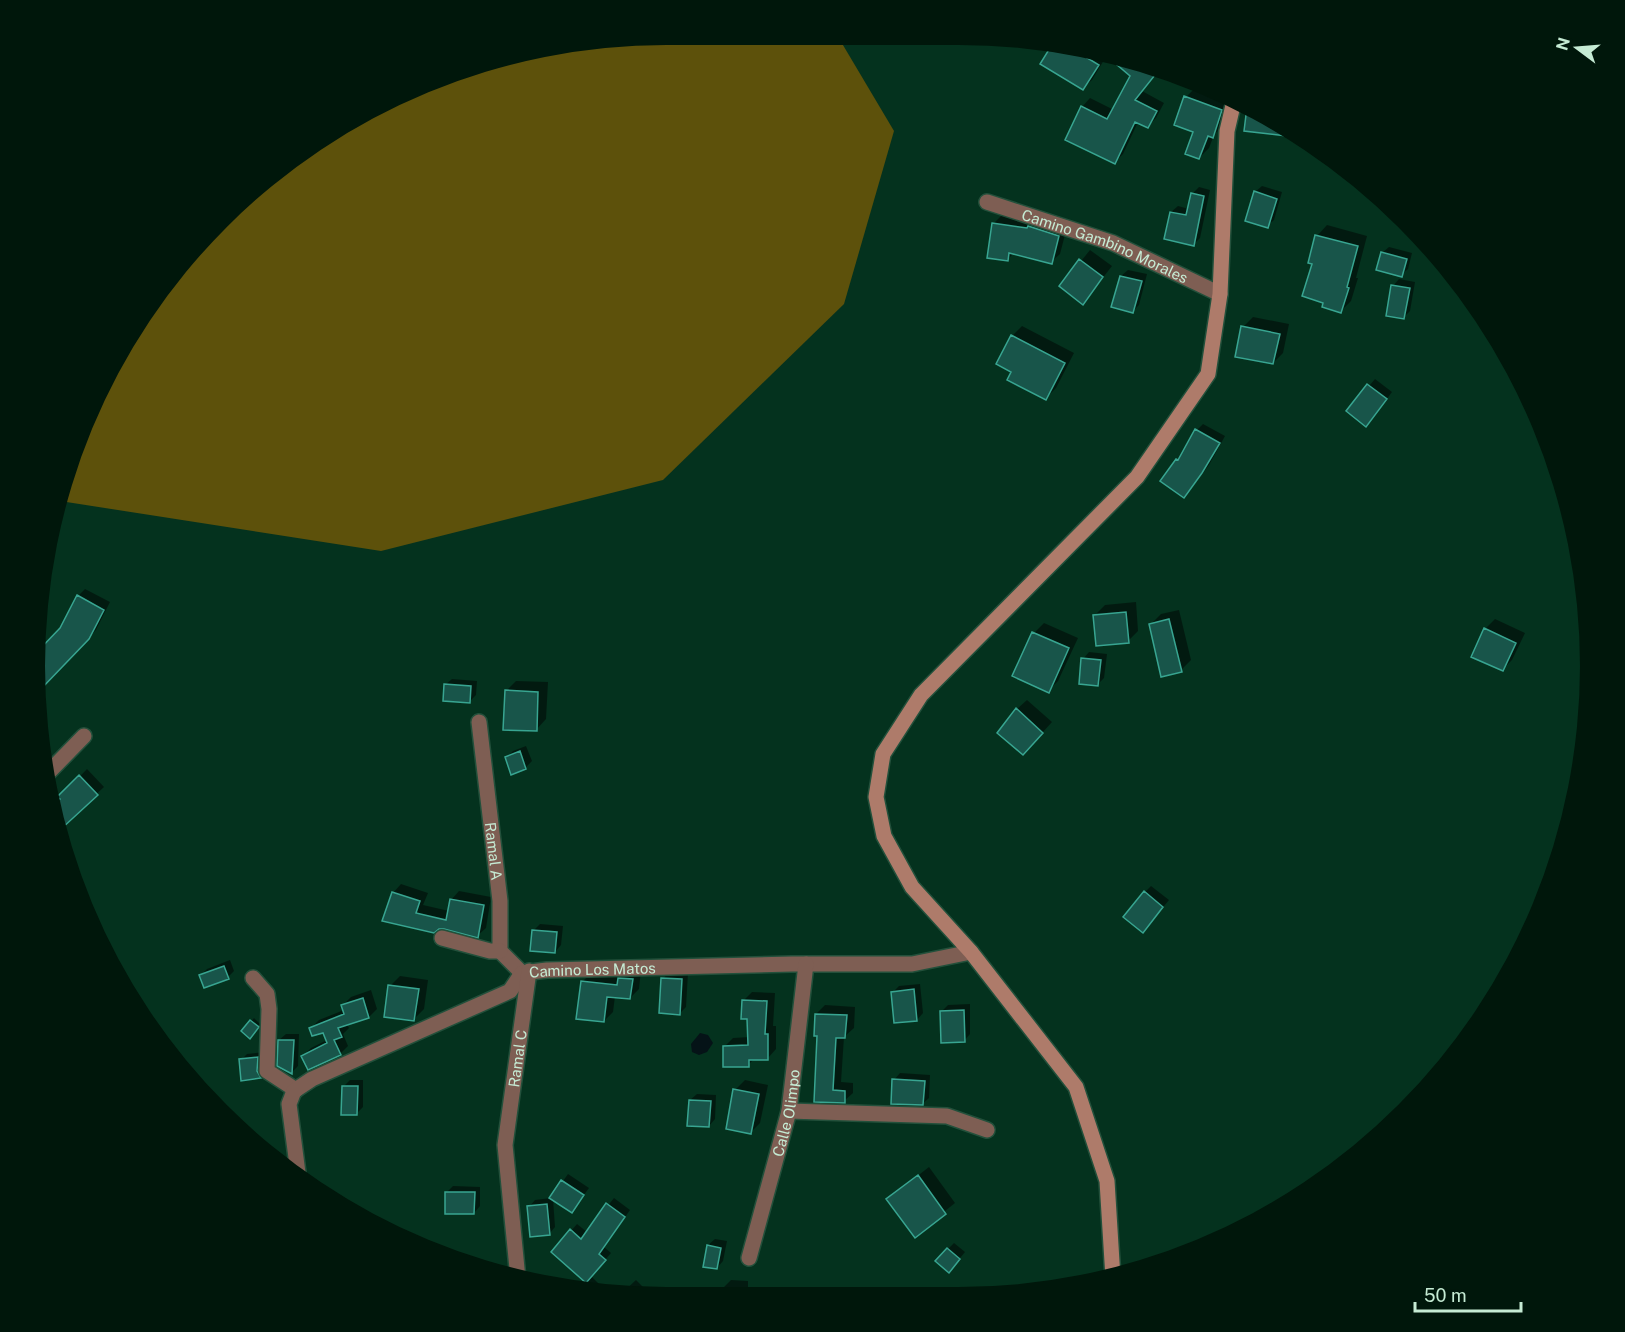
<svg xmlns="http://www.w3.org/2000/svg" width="1625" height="1332" font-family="'Public Sans',sans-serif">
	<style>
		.green { fill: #5d510b }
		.water { fill: #051317 }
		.shadow { fill: #0007 }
		.building { fill: #18554a; stroke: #38a591; stroke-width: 1.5 }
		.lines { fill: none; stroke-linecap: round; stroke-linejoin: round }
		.street-casing { stroke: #23503b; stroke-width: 18 }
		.secondary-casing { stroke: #23503b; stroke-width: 18 }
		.street { stroke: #7e5e53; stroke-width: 15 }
		.secondary { stroke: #ae7b6a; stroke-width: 15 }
		.labels { text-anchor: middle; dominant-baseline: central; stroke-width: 4.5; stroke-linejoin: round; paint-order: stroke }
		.street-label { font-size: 15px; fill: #c5ebd4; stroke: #00170b }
	</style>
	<rect width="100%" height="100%" fill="#04321e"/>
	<path class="green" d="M666,35H837L894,131L844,304L663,480L381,551L60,501L68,463L141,315L220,219L351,119L503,56Z"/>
	<path class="water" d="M700,1033L708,1035L713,1043L707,1052L699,1055L692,1052L691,1044Z"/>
	<path class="shadow" d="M1054,43L1083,47L1159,70L1142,91L1164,103L1156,118L1147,127L1138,122L1123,154L1115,162L1082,107L1090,98L1114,110L1132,75L1107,55L1092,80L1083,88L1042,63Z
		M1196,87L1231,100L1222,126L1214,135L1209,148L1199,158L1195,131L1186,97Z
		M1262,186L1282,192L1274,220L1267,226L1255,192Z
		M1199,187L1210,190L1200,238L1194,244L1171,212L1178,206L1189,209L1192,194Z
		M1002,215L1036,220L1067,227L1060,254L1051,262L1014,253L1007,260L993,224Z
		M1327,225L1367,236L1356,278H1358L1351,301L1341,311L1314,263L1317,236Z
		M1389,247L1412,253L1408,269L1401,275L1382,253Z
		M1090,250L1112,266L1083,303L1061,286Z
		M1128,270L1147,274L1139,305L1133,311L1121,276Z
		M1399,279L1415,282L1410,311L1404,317L1393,286Z
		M1253,317L1289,324L1283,353L1273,363L1243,327Z
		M1022,326L1074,353L1056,388L1046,398L1013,371L1012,336Z
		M1375,379L1392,392L1372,419L1348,411Z
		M1203,424L1225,436L1209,465L1190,490L1178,460L1183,455L1197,430Z
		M85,589L110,602L96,630L41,686L40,690L38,653L62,629L78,596Z
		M1136,602L1138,631L1128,641L1095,615L1105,605Z
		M1179,610L1191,660L1181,670L1151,624L1161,614Z
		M1495,619L1525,633L1512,660L1502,670L1485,629Z
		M1044,623L1078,638L1058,681L1048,691L1014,675L1034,633Z
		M1089,652L1107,654L1104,678L1098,684L1083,659Z
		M452,679L477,681L476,695L469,702L445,685Z
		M516,681L548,682L546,719L536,730L506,691Z
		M1027,700L1052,722L1033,743L1017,709Z
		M526,746L532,761L526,767L512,773L506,758L513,751Z
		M87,769L104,787L60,828L52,805L61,798L60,797Z
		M401,884L428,893L423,905L449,911L451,900L459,891L491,897L486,928L477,936L438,927L433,932L393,893Z
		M1151,886L1169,900L1149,924L1145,892Z
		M540,924L563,926L561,945L555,952L533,931Z
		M230,960L234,971L228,977L200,976L207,969Z
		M628,969L641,970L639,989L630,998L615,996L613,1012L604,1021L583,981L592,972L622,976Z
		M669,972L688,973L686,1007L680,1013L663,979Z
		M400,976L428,980L424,1009L414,1019L390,986Z
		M920,984L923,1013L917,1020L893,992L899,986Z
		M371,990L377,1009L369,1017L347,1024L349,1028L343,1034L348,1046L340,1054L303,1056L311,1048L327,1040L324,1031L311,1028L319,1020L344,1010L343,1005L351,997Z
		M752,992L775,993L773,1026H776V1049L768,1058H755L748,1065L724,1047L733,1038L750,1037L749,1018L743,1001Z
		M970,1004V1034L964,1041L942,1011L948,1005Z
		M825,1005L855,1007L854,1028L844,1037L841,1082L853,1083V1093L844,1101H815L819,1035L816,1014Z
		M254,1018L260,1024L253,1034L243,1031Z
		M286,1034H299L298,1066L292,1072L278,1065L279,1040Z
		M263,1052L266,1071L260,1077L241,1060L247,1054Z
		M900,1073L930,1075L929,1098L922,1104L894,1080Z
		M350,1080H363V1107L356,1114L344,1086Z
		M745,1080L768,1085L760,1123L750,1133L735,1090Z
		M697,1094L716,1095L715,1119L709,1126L690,1100Z
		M929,1167L955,1203L915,1235L888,1199Z
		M568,1174L589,1188L572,1211L553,1199L555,1227L549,1234L529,1207L535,1200L551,1198Z
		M453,1186L480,1187V1206L474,1213L446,1193Z
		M614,1198L630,1210L604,1247L611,1253L591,1276L608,1293L584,1289L588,1283L553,1252L577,1224L587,1232Z
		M715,1239L727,1241L723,1261L717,1268L708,1245Z
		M954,1243L965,1252L955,1264L948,1249Z
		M636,1280L652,1296L620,1295Z
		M731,1280L748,1281V1296H724V1287Z"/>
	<path class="building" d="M1053,43L1066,45L1099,65L1083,90L1040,64Z
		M1103,53L1159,70L1135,100L1157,111L1148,128L1135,122L1115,164L1065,140L1081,106L1107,119L1130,76Z
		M1184,96L1222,110L1213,138L1208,136L1199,159L1185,154L1193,132L1174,125Z
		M1247,107L1303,137V138L1244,131Z
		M1254,191L1277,199L1268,228L1245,221Z
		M1191,193L1204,196L1194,246L1164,239L1170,212L1186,215Z
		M992,223L1027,228L1028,226L1059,236L1052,264L1009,253L1008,261L987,258Z
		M1315,235L1358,246L1347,287L1349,288L1341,313L1322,307L1323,303L1302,296L1312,264L1308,263Z
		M1381,252L1407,259L1402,277L1376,270Z
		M1079,259L1103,277L1083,305L1059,286Z
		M1120,276L1142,281L1133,313L1111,307Z
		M1391,285L1410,288L1404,319L1386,316Z
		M1241,326L1280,334L1273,364L1235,357Z
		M1011,335L1065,363L1046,400L1007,380L1011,372L996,364Z
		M1367,384L1387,399L1366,427L1346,411Z
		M1195,429L1220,443L1202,473L1184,498L1160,481L1176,459L1178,460Z
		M77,595L104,610L89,639L40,690L38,651L60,628Z
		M1126,612L1129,643L1096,646L1093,615Z
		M1169,619L1182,672L1161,677L1149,624Z
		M1484,628L1516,643L1503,671L1471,657Z
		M1032,632L1069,648L1049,693L1012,676Z
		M1081,658L1101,660L1098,686L1079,684Z
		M444,684L471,686L470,703L443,701Z
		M505,690L538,692L537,731L503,730Z
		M1016,708L1043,733L1023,755L997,733Z
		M520,751L526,769L511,775L505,757Z
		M79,775L98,795L60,830L52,805L60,799L57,797Z
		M1144,891L1163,907L1143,933L1123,917Z
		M392,892L420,901L416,913L446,920L450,899L484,905L478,938L444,929H439L434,933L382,921Z
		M532,930L557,932L555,953L530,951Z
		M224,966L229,979L204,988L199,975Z
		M618,978L633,979L630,999L607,997L604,1022L576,1019L581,981L617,985Z
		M661,978L682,979L680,1015L659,1013Z
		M388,985L419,989L414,1021L384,1017Z
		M914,989L917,1021L894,1023L891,992Z
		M363,998L369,1018L338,1028L342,1037L334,1040L341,1055L308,1070L301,1056L327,1043L323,1033L312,1036L309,1028L344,1014L341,1005Z
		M742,1000L767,1001L765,1034H768V1060H749V1067H723V1046L748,1045L747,1019H741Z
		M964,1010L965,1042L941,1043L940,1011Z
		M815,1014L847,1015L845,1038H836L833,1090L845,1091V1103L814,1102L817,1036H814Z
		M250,1020L259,1027L250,1039L241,1031Z
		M278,1040H294L292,1074L277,1066Z
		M258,1057L257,1071L261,1078L241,1081L239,1059Z
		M892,1079L925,1081L923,1105L891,1104Z
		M342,1086H358L357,1115H341Z
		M733,1089L759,1094L751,1134L726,1129Z
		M689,1100L711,1101L709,1127L687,1126Z
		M918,1175L946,1214L915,1238L886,1199Z
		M561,1180L584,1195L572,1213L549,1198Z
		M445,1192H475L474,1214H445Z
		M606,1203L625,1217L599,1254L606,1260L586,1283L551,1252L570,1229L581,1239Z
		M547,1204L550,1235L530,1237L527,1206Z
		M707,1245L721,1248L717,1269L703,1267Z
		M947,1248L960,1259L949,1273L935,1261Z"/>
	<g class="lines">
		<defs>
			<g id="street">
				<path d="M976,36H1004"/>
				<path id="s1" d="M987,202L1113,243L1220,294"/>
				<path id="s2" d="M479,722L500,901V951L522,973"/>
				<path d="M46,775L84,736"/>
				<path d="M442,938L490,951H500"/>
				<path d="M253,978L267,994L269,1009L267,1071L296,1090"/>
				<path d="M789,1111L947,1116L987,1130"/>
				<path id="s3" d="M298,1173L289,1104L294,1091L312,1079L510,991L522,973L547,970L792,964H912L971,952"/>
				<path id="s4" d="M749,1258L789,1111L806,964"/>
				<path id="s5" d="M518,1279L505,1145L529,971"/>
			</g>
			<path id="secondary" d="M1113,1278L1107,1181L1076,1087L971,952L912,887L884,836L876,797L883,754L921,695L1137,477L1208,374L1220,294L1227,131L1234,101"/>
		</defs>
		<use href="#street" class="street-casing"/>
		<use href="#secondary" class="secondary-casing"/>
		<use href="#street" class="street"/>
		<use href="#secondary" class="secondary"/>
	</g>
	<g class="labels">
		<g class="street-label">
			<text stroke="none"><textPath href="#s1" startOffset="126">Camino Gambino Morales</textPath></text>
			<text stroke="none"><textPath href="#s2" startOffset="130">Ramal A</textPath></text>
			<text stroke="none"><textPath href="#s3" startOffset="414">Camino Los Matos</textPath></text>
			<text stroke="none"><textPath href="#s5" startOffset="222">Ramal C</textPath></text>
			<text stroke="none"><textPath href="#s4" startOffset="150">Calle Olimpo</textPath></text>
		</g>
	</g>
	<path d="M0 0H1625V1332H0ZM666 45H959A621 621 0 0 1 1580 666V666A621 621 0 0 1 959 1287H666A621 621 0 0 1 45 666V666A621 621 0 0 1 666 45Z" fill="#00170b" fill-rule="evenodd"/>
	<g transform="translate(1577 48) rotate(286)" stroke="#00170b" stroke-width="4.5" paint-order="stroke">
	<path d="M0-4.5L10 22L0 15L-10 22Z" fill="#c5ebd4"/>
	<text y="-9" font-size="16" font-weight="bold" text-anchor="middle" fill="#c5ebd4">N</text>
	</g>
	<path d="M1415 1302v9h106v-9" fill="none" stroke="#c5ebd4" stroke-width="3"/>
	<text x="1424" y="1302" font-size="18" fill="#c5ebd4" stroke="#00170b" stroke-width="4.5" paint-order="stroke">50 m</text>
</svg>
